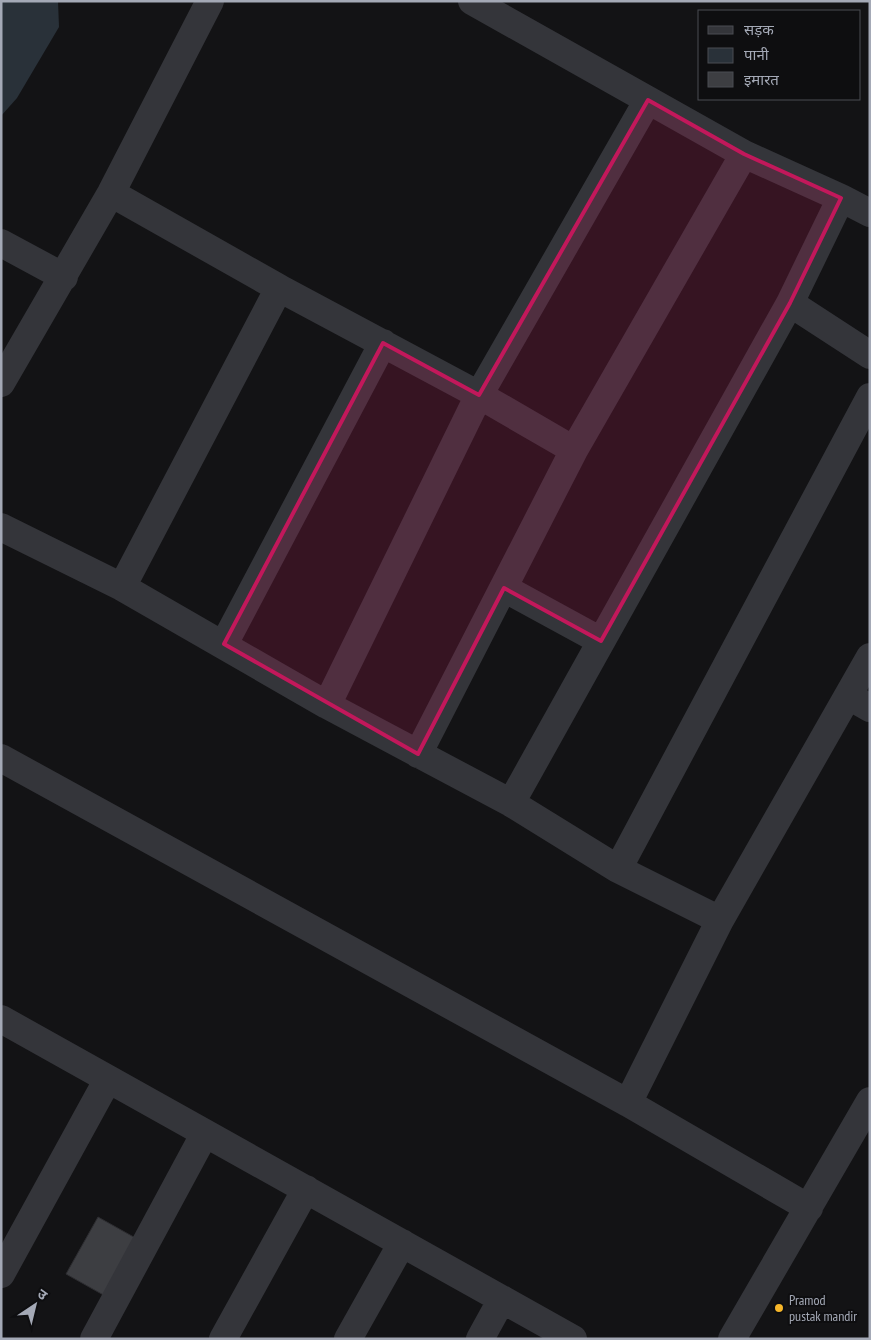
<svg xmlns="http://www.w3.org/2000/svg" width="871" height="1340" font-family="'PT Sans Narrow','Noto Sans Devanagari',sans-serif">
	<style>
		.water { fill: #293139 }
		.building { fill: #3d3e42; stroke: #2d2d31 }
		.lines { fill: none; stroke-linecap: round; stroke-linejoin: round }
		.minor { stroke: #34353a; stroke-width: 28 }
		.marked { fill: #c2185b; fill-opacity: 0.2; stroke: #c2185b; stroke-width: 4; stroke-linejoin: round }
		.poi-dot { fill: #f6b62a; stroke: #0e0e10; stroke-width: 2 }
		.labels { text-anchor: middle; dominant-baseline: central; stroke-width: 4; stroke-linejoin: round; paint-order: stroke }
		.poi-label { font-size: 14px; fill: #a4a9b6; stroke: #0e0e10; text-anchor: start }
	</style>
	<rect width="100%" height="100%" fill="#131315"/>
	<path class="water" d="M1,1H58L59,27L17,98L1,116Z"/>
	<path class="building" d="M98,1217L139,1240L107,1297L66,1274Z"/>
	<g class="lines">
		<path class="minor" d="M472,1L744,154L841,198L870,213
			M111,193L279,288L479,395L574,450
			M1,243L64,277
			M790,303L870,355
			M1,383L111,193L210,1
			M1,527L122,587L327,705L511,803L618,869L720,920
			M122,587L279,288
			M504,588L601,641
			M224,644L383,343
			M849,696L870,708
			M327,705L479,395L648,100
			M418,754L574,450L744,154
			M1,758L628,1103L809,1208
			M511,803L790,303L841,198
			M618,869L870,397
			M1,1019L573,1339
			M628,1103L720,920L870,657
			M1,1274L108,1079
			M94,1339L205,1133
			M223,1339L306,1189
			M348,1339L402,1243
			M480,1339L502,1299
			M732,1339L870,1101"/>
	</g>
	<path class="marked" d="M648,100L744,154L841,198L790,303L601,641L504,588L418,754L224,644L383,343L479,395Z"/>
	<circle class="poi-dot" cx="779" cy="1308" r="5"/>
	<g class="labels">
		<g class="poi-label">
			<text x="789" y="1300">Pramod<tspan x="789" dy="16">pustak mandir</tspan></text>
		</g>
	</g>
	<rect width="871" height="1340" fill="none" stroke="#a4a9b6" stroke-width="5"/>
	<rect x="698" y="10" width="162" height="90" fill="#0e0e10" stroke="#4a4c52"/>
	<rect x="708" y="26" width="25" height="8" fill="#34353a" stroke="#4a4c52"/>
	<text x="744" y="35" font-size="15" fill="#a4a9b6">सड़क</text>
	<rect x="708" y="48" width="25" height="15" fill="#293139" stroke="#4a4c52"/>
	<text x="744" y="60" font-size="15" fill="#a4a9b6">पानी</text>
	<rect x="708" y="72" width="25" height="15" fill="#3d3e42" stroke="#4a4c52"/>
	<text x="744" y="85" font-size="15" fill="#a4a9b6">इमारत</text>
	<g transform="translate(35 1305) rotate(35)" stroke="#0e0e10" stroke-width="4" paint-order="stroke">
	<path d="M0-4L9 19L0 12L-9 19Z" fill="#a4a9b6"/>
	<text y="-8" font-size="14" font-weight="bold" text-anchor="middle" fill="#a4a9b6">उ</text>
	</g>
</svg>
